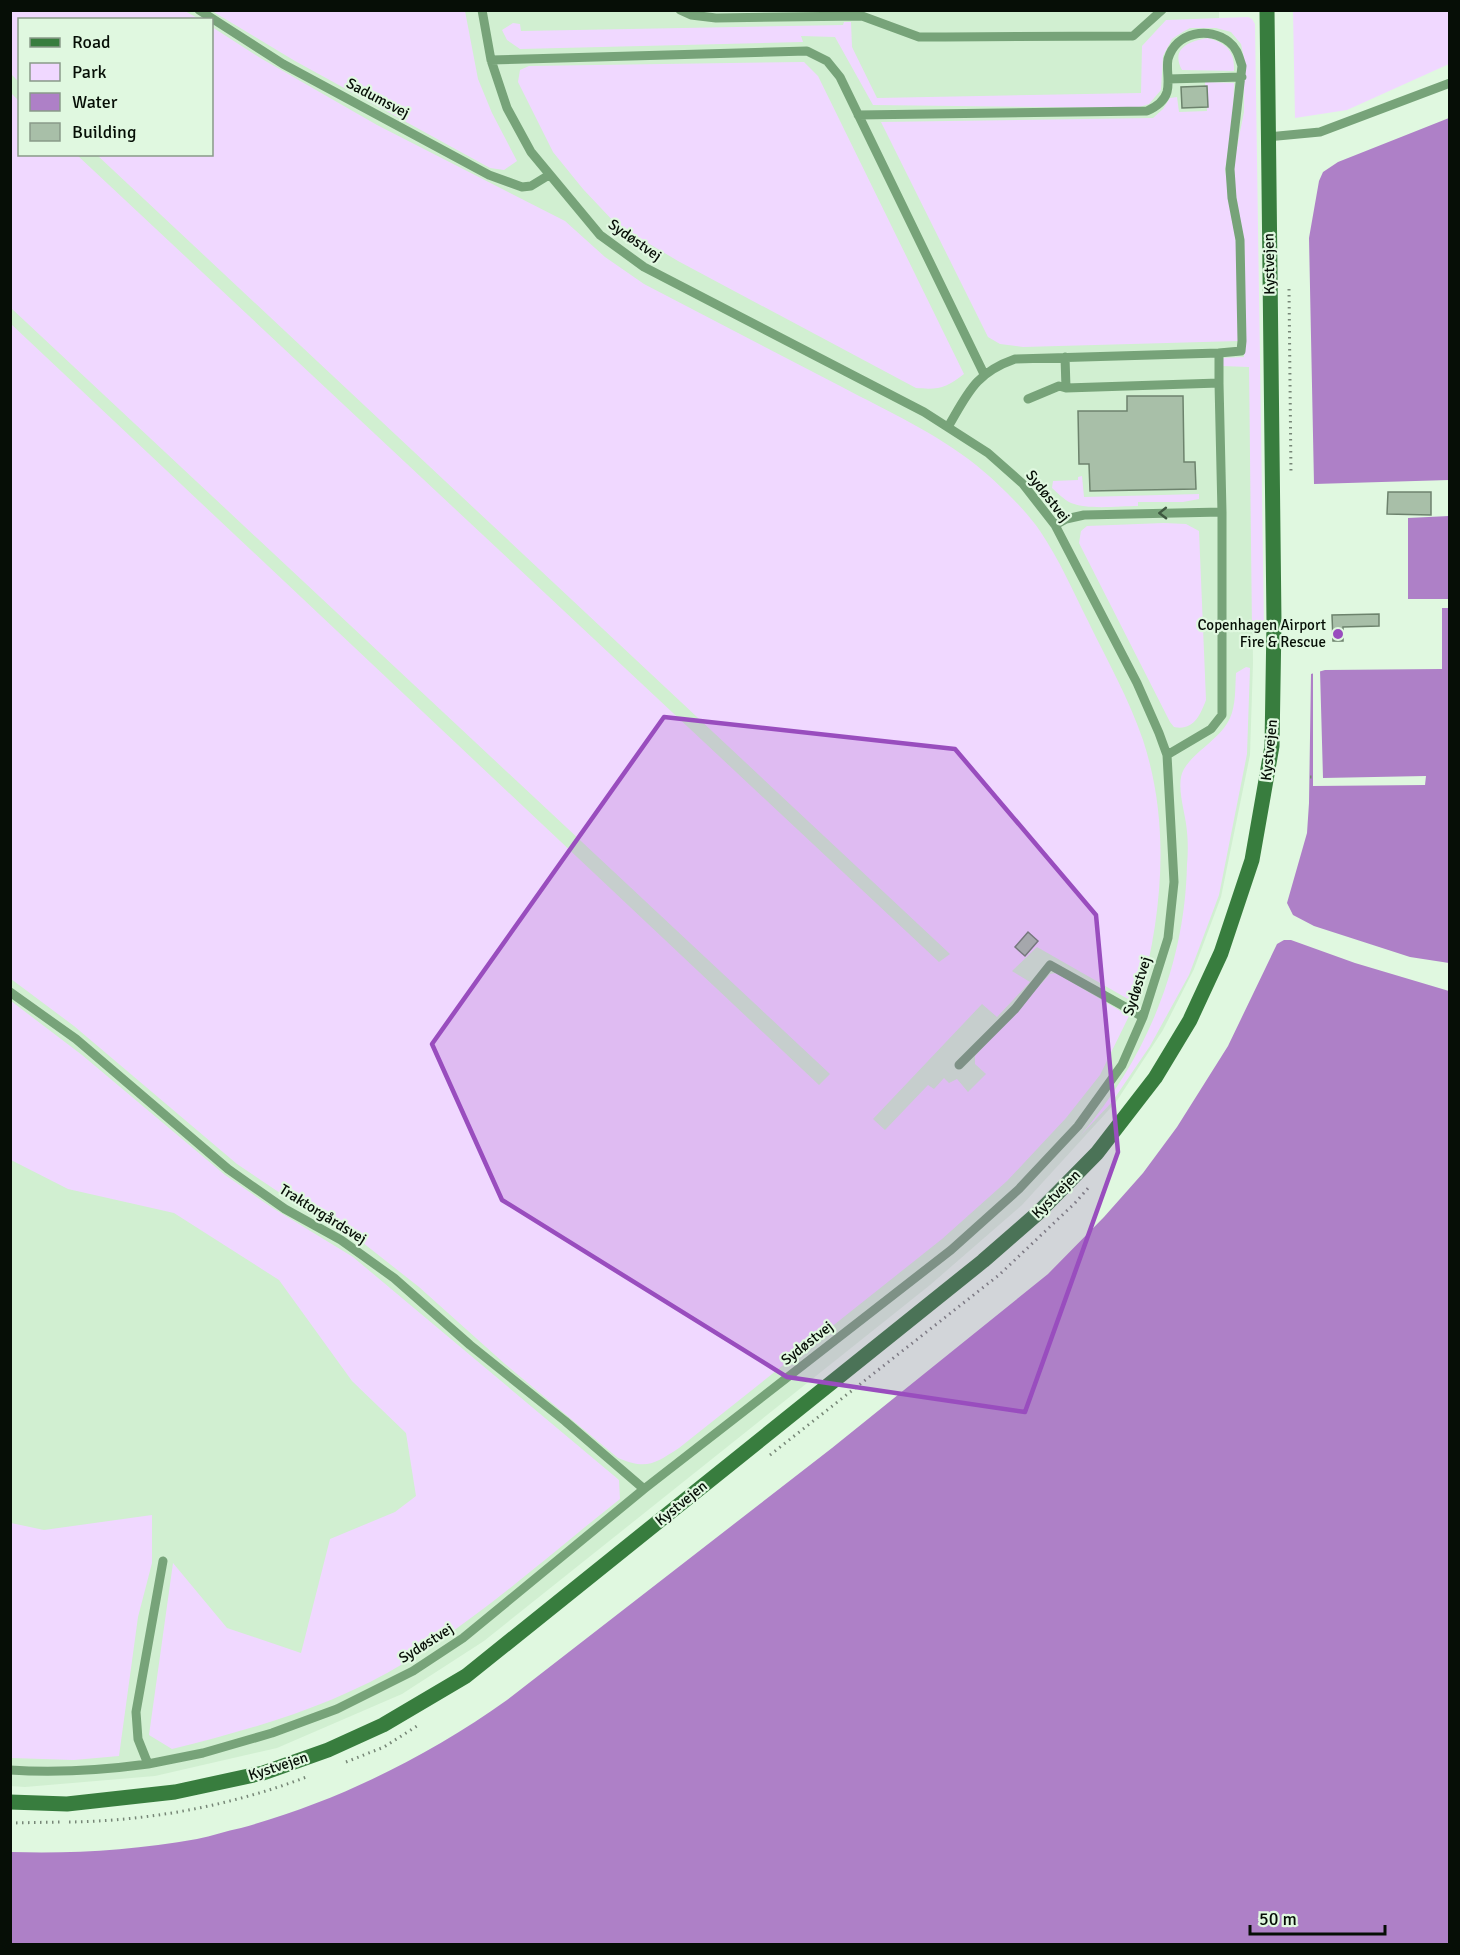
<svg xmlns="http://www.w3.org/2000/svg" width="1460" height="1955" font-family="Signika,sans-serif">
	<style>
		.built { fill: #d1efd1; fill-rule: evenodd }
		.green { fill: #f0d8ff }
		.water { fill: #ae80c7 }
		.pier { fill: #e0f8e0 }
		.building { fill: #a8bfa8; stroke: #6d836d; stroke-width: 1.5 }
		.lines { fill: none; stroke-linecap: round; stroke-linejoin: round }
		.path { stroke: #768676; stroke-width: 3; stroke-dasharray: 1.5 4.5; stroke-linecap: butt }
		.lane { stroke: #77a379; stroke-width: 9 }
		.secondary { stroke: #387d3e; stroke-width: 15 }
		.oneway { stroke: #3e5840 }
		.marked { fill: #994dbe; fill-opacity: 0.2; stroke: #994dbe; stroke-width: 4.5; stroke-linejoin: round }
		.poi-dot { fill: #994dbe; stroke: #e0f8e0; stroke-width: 2 }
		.labels { text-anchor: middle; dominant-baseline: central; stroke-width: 4.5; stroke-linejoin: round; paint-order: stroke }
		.street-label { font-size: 15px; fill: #060e06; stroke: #e0f8e0 }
		.poi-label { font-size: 15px; fill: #060e06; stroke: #e0f8e0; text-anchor: end }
	</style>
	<rect width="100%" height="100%" fill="#e0f8e0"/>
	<path class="built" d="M1219,10V19L1246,18L1253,663L1250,755L1221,897L1194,969L1163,1030L1116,1102L1022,1205L930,1285L484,1641L402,1694L277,1748L155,1776L25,1787L10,1786V11ZM20,20H212V154H20Z"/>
	<path class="green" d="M10,11H185L199,19L20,20L19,82L11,74Z
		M212,11H465L478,79L492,113L517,161L504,170L490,168L295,61Z
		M1293,11H1449V64L1347,110L1295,118Z
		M1248,17L1252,19L1255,24L1264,630H1252L1249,367L1222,366V358L1244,357L1243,236L1232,172L1244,112V58L1241,44L1231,32L1216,28H1190L1181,33L1172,39L1163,56L1161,90L1149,104L1136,108L873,105L835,37L801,36L803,42L520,49L507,40L502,30L513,23L520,24L521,31L843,25L844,22H851L852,47L877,98L1141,93L1142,46L1166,20Z
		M212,27L262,59L377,125L565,221L605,257L644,284C710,318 776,353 842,387C887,411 936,433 976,465C996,481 1026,510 1040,531C1059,559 1073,591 1088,621C1107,660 1129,699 1143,740C1171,826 1162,913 1140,998L1128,999L1037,947L1012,971L1030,982L997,1017L982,1004L873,1119L885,1130L928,1085L934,1089L944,1078L949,1083L957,1079L968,1092L986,1074L975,1064V1056L1050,974L1056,973L1129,1016L1100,1075L1066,1118L1007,1181L942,1239L679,1448C654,1464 647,1470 618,1458L505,1364L419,1287L353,1235L283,1195L237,1164L74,1026L11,979V324L819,1085L830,1074L11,308L10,92L19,101L20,154L77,155L939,962L950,954L97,155L212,154Z
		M1208,38C1226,43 1235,51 1234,71L1182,70C1170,48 1190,41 1208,38Z
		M804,62L818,76L964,374C946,388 939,390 916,388L678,261L616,224L583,189L553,152L518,82L520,70L529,66Z
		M1205,82L1234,83L1233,121L1225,170L1236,243L1239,341L1023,347L1000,344L988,337L881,122L1153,118L1163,109L1170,98L1177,97L1179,112L1207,111Z
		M1082,476L1084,497L1199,494V499L1183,502H1138V506C1119,506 1088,510 1071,503C1063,499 1058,493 1052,488L1053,481L1078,480V477Z
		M1164,523L1186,524L1199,531L1206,700C1200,716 1193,731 1174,727L1170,722L1079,543L1081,531L1087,526Z
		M1246,667L1250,668L1247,754L1219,895L1189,975L1150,1046L1112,1102L1081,1135C1146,1058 1185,966 1187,864C1188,854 1188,842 1187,832C1186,815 1178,794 1181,777C1185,756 1220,741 1230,718C1236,705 1235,688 1236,673Z
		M11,1001L82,1055L225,1175L271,1207L353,1257L619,1480L620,1499C550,1554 482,1616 406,1662C334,1706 253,1729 172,1749L149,1735L173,1563L227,1628L301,1653L330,1539L395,1512L416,1496L406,1433L352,1381L279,1280L174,1213L68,1189L11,1160Z
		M152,1515V1563L138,1617L119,1756L74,1760L11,1758V1523L44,1530Z"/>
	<path class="water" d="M1449,118V480L1314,484L1309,238L1319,181L1323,172L1338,162Z
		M1449,516V599H1408V518Z
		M1442,608H1449V963L1410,957L1314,926L1293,915L1287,903L1307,833L1309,803L1311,674L1325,670L1442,669Z
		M1284,940H1291L1355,963L1449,991V1944H11V1852C73,1854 135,1850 197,1839C212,1836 226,1831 241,1828C336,1802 427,1757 507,1700L832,1448L1048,1274L1104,1217L1143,1173L1177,1127L1228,1046L1277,944Z"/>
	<path class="pier" d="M1320,670L1323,778L1426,776L1425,785L1313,786V673Z"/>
	<path class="building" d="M1207,86L1208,107L1182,108L1181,87Z
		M1127,396H1183L1184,462H1195L1196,489L1090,491L1089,464H1079L1078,411H1127Z
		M1388,492H1431V515L1387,514Z
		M1379,614V626L1343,627V641H1333L1332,615Z
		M1028,932L1038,941L1025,956L1015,947Z"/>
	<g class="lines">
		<path class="path" d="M1289,289L1291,475
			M1310,777H1313
			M770,1455L999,1275L1075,1203L1090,1186
			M346,1762L384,1747L417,1726
			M69,1822C150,1821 234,1805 309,1776
			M10,1823L60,1822"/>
		<path class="lane" d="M199,10L283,64L489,175L522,187L531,186L549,175
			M680,10L691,15L716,18L862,16L919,37H945L1133,36L1162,10
			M491,60L807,51L827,61L840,77L984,374
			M1168,79L1242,77
			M858,115L1147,111C1156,107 1164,102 1167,92C1170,81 1166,70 1168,59C1176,32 1209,26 1229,42C1237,48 1239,57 1242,66L1230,169L1232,198L1240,240L1242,341L1241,351L1219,353
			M1267,137L1320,132L1450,83
			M1065,357L1066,388L1219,383L1222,512V715L1211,729L1167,755
			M1028,399L1059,386L1066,388
			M948,427C968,393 975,373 1015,359L1219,353V383
			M1055,525L1066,519L1084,515L1222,512
			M10,992L76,1039L228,1169L285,1209L341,1240L394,1278L470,1345L565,1421L644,1489
			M959,1065L1015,1009L1050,965L1143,1017
			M163,1561L136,1712L138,1739L148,1764L203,1753L272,1733L337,1709L413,1671L463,1638L644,1489L951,1250L1019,1189L1078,1126L1122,1065L1143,1017L1168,938L1174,882L1167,755L1159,733L1137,683L1055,525L1023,484L988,453L924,412L644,267L600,235L531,152L507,108L491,60L482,10
			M10,1770C56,1773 104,1770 148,1764"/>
		<path class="secondary" d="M10,1802L67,1804L175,1792L263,1773L328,1750L383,1725L466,1676L983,1261L1038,1213L1097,1153L1155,1078L1190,1020L1221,953L1252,860L1272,746L1274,622L1267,10"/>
	</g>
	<defs><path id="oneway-chevron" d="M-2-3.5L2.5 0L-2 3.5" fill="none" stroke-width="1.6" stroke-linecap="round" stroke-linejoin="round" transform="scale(1.5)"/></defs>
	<use class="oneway" href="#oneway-chevron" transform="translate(1163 513) rotate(179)"/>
	<path class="marked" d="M664,717L955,749L1096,915L1118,1152L1025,1412L787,1377L502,1200L432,1044Z"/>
	<circle class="poi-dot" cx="1338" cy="634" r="6"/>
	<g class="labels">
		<g class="street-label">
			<text transform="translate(378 98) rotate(28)">Sadumsvej</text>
			<text transform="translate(635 240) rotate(35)">Sydøstvej</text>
			<text transform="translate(1269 264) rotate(-91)">Kystvejen</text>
			<text transform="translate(1048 496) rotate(52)">Sydøstvej</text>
			<text transform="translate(1269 750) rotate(-84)">Kystvejen</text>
			<text transform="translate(1137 986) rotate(-72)">Sydøstvej</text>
			<text transform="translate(1056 1194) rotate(-45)">Kystvejen</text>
			<text transform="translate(323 1214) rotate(32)">Traktorgårdsvej</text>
			<text transform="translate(807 1343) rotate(-38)">Sydøstvej</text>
			<text transform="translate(681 1503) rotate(-39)">Kystvejen</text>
			<text transform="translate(426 1643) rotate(-32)">Sydøstvej</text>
			<text transform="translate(278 1766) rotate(-18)">Kystvejen</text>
		</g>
		<g class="poi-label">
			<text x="1326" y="625">Copenhagen Airport<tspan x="1326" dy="17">Fire &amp; Rescue</tspan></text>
		</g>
	</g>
	<rect width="1460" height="1955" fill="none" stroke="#060e06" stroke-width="24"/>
	<rect x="18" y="18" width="195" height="138" fill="#e0f8e0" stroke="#899a89" stroke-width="1.5"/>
	<rect x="30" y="38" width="30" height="9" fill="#387d3e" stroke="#899a89" stroke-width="1.5"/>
	<text x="72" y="48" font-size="18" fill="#060e06">Road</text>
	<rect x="30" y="63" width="30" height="18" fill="#f0d8ff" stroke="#899a89" stroke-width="1.5"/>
	<text x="72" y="78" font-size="18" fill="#060e06">Park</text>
	<rect x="30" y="93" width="30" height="18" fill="#ae80c7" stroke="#899a89" stroke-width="1.5"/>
	<text x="72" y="108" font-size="18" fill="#060e06">Water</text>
	<rect x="30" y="123" width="30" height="18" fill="#a8bfa8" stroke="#899a89" stroke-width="1.5"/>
	<text x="72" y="138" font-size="18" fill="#060e06">Building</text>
	<path d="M1250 1925v9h135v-9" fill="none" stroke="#060e06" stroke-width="3"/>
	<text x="1259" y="1925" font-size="18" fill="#060e06" stroke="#e0f8e0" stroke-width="4.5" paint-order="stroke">50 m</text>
</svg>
